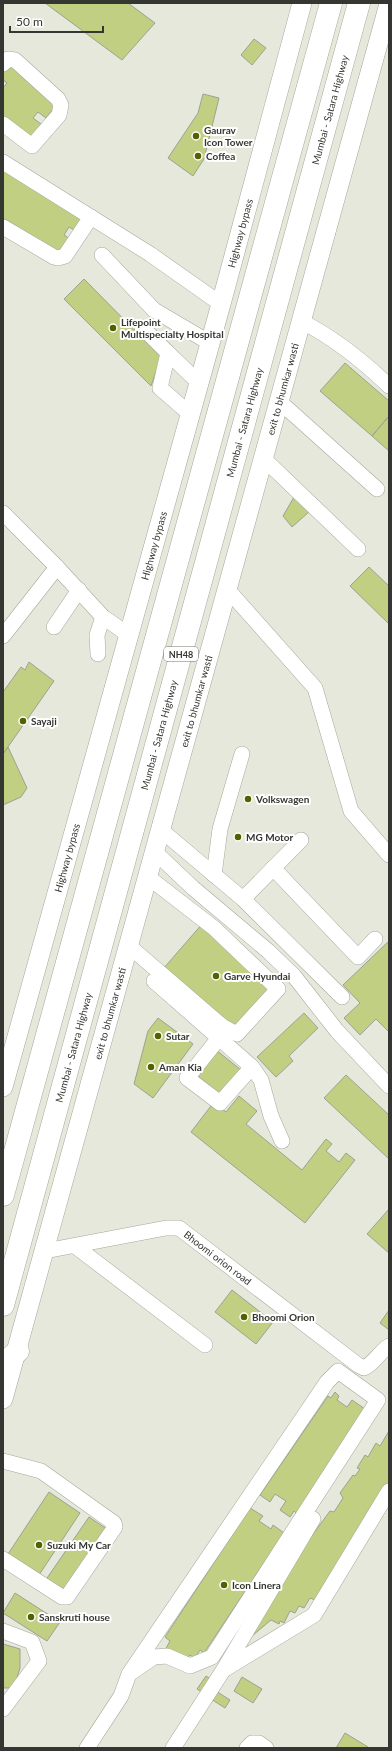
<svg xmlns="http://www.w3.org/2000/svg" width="392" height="1751" font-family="Lato,sans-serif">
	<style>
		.building { fill: #c0cf81; stroke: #9ea194 }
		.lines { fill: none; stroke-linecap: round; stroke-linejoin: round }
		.minor-casing { stroke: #a5a89b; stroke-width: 16 }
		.major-casing { stroke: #a5a89b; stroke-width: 20 }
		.highway-casing { stroke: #a5a89b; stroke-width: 23 }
		.minor { stroke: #fff; stroke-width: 15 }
		.major { stroke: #fff; stroke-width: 19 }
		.highway { stroke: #fff; stroke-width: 22 }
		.poi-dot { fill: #556000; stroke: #fff; stroke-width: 1.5 }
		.labels { text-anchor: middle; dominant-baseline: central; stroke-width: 4; stroke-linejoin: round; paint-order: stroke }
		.shield { fill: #fff; stroke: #72726f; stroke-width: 1 }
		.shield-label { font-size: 9px; font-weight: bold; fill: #353631 }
		.street-label { font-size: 10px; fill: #353631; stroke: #fff }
		.poi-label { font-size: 10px; font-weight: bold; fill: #353631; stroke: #fff; text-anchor: start }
	</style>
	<rect width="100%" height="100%" fill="#e5e8db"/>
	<path class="building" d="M45,3H128L155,23L122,60Z
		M254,39L266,48L252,65L241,55Z
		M8,63L58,103L46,118L38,112L33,118L41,124L30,138L3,117V88L7,83L3,80V69Z
		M203,94L219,98L204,159L193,176L168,158L198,113Z
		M3,166L85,216L76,231L69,227L64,235L70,239L61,254L3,218Z
		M84,279L161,357L151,386L64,299Z
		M345,363L389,401V416L372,436L320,391Z
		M389,416V451L372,436Z
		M294,497L310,511L292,527L283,516Z
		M369,567L389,586V624L350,586Z
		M29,662L54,681L3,754V692L21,667L25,670Z
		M8,747L27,788L21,797L3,805V754Z
		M203,923L273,990L238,1030L163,969Z
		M389,941V1032L376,1019L360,1035L344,1018L360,1003L343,985Z
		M304,1013L318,1028L289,1056L293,1061L276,1077L257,1057Z
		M158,1018L193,1044L153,1098L134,1084L148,1031Z
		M215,1049L241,1070L221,1095L195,1074Z
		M346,1075L389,1115V1159L324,1098Z
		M239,1096L257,1111L246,1124L302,1170L326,1139L332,1144L326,1151L339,1162L346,1153L355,1160L305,1223L191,1132L214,1102L226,1112Z
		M389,1209V1253L367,1234Z
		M232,1290L273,1322L256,1344L215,1312Z
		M389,1310V1330L380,1323Z
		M335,1392L339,1396L337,1400L347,1407L352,1400L365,1409L297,1514L294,1511L290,1517L280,1510L286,1501L275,1494L270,1502L260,1495L328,1396L331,1398Z
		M389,1431V1483L315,1600L310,1598L304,1608L299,1606L295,1613L290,1611L284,1623L280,1621L279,1624L271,1620L252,1636L305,1545L330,1511L334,1512L343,1498L340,1493L353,1475L355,1476L360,1469L357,1468L365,1455L368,1457L376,1443L380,1446Z
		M49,1492L80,1513L37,1578L6,1557Z
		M250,1508L263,1516L259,1521L271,1529L273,1525L284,1533L204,1653L200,1650L195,1658L190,1655L184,1662L165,1650L170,1641L165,1637Z
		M89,1517L111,1532L67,1596L45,1581Z
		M15,1593L60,1622L47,1641L3,1613Z
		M3,1644L20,1649V1668L14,1688H3Z
		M206,1676L212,1680L203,1693L197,1689Z
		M242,1677L262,1689L253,1703L234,1691Z
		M216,1691L230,1700L225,1708L211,1699Z
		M345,1733L368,1747V1748H336Z"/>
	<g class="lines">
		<defs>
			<g id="minor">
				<path d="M3,64L8,59L15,60L58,99L61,105L59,115L32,146L3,124"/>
				<path d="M3,162L150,254L221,304"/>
				<path d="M3,227L54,257L58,258L65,256L91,217"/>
				<path d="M102,255L154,310L210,343"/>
				<path d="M301,321C334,338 363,361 389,386"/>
				<path d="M142,327L168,353L160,388L190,414"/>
				<path d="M168,353L199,383"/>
				<path d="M280,402L377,489"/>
				<path d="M264,459L358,549"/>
				<path d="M3,513L54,564L103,617L129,635"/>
				<path d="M228,590L315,688L351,811L389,855"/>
				<path d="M54,627L79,590"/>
				<path d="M3,636L57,567"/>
				<path d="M98,654L97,635L103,617"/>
				<path d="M161,830L243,899L301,840"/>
				<path d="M155,852L193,888L268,951L294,976L337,1031L389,1086"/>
				<path d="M273,868L358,957L375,939"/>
				<path d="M214,875L220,829L242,754"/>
				<path d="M243,899L342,997"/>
				<path d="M129,946L222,1026L237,1034L278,989L214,928L148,877"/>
				<path d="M154,981L252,1067L261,1080L271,1116L282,1141"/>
				<path d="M219,1038L187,1078L220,1103L252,1067"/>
				<path d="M75,1246L205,1345"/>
				<path id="s1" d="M45,1251L166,1228H179L358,1365L364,1368C375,1363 379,1352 389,1346"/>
				<path d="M3,1461L41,1471L114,1523L115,1527L67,1597H62L3,1559"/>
				<path d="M3,1631L32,1642L39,1661L3,1709"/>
				<path d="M225,1669L314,1615L389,1491"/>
				<path d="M87,1748L121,1696L129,1674L154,1657L167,1656L190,1666L212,1657L378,1400L338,1371L327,1382L129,1674"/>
				<path d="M173,1748L224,1669L313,1519"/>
				<path d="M247,1748L252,1743H259L266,1748"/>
			</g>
			<g id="major">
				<path id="s2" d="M3,1087L221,304L302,3"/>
				<path id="s3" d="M3,1399L389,4"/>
			</g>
			<g id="highway">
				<path d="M3,1195L331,3"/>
				<path id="s4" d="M3,1305L359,3"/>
				<path d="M3,1364L18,1351"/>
			</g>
		</defs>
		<use href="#minor" class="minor-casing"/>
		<use href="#major" class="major-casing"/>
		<use href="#highway" class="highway-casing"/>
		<use href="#minor" class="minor"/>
		<use href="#major" class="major"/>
		<use href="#highway" class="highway"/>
	</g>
	<g class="poi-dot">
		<circle cx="196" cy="136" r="4"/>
		<circle cx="198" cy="156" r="4"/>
		<circle cx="113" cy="328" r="4"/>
		<circle cx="23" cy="721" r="4"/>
		<circle cx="248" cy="799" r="4"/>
		<circle cx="238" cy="837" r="4"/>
		<circle cx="216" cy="976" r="4"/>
		<circle cx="158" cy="1036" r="4"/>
		<circle cx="151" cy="1067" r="4"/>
		<circle cx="244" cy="1317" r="4"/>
		<circle cx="39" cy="1545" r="4"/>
		<circle cx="224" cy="1585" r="4"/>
		<circle cx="31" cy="1617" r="4"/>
	</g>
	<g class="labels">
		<rect class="shield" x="164" y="647" width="34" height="14" rx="3"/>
		<g class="shield-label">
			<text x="181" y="654">NH48</text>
		</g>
		<g class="street-label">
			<text stroke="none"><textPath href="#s4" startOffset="1239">Mumbai - Satara Highway</textPath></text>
			<text stroke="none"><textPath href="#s2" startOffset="886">Highway bypass</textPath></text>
			<text stroke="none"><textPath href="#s3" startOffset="1048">exit to bhumkar wasti</textPath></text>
			<text stroke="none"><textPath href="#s4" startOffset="915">Mumbai - Satara Highway</textPath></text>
			<text stroke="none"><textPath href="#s2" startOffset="562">Highway bypass</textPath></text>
			<text stroke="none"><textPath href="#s3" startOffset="724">exit to bhumkar wasti</textPath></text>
			<text stroke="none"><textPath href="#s4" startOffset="591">Mumbai - Satara Highway</textPath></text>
			<text stroke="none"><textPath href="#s2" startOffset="238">Highway bypass</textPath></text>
			<text stroke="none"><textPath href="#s3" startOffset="400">exit to bhumkar wasti</textPath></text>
			<text stroke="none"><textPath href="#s4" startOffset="267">Mumbai - Satara Highway</textPath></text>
			<text stroke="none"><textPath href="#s1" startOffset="185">Bhoomi orion road</textPath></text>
		</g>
		<g class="poi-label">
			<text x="204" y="130">Gaurav<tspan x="204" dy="12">Icon Tower</tspan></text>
			<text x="206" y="156">Coffea</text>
			<text x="121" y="322">Lifepoint<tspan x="121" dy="12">Multispecialty Hospital</tspan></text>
			<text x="31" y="721">Sayaji</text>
			<text x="256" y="799">Volkswagen</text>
			<text x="246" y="837">MG Motor</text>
			<text x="224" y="976">Garve Hyundai</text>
			<text x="166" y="1036">Sutar</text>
			<text x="159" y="1067">Aman Kia</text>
			<text x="252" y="1317">Bhoomi Orion</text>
			<text x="47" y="1545">Suzuki My Car</text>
			<text x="232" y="1585">Icon Linera</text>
			<text x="39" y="1617">Sanskruti house</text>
		</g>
	</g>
	<rect width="392" height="1751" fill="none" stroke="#353631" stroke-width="8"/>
	<path d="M10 26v6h93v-6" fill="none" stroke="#353631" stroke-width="2"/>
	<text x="16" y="26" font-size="12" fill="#353631" stroke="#ffffff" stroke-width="3" paint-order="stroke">50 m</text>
</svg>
